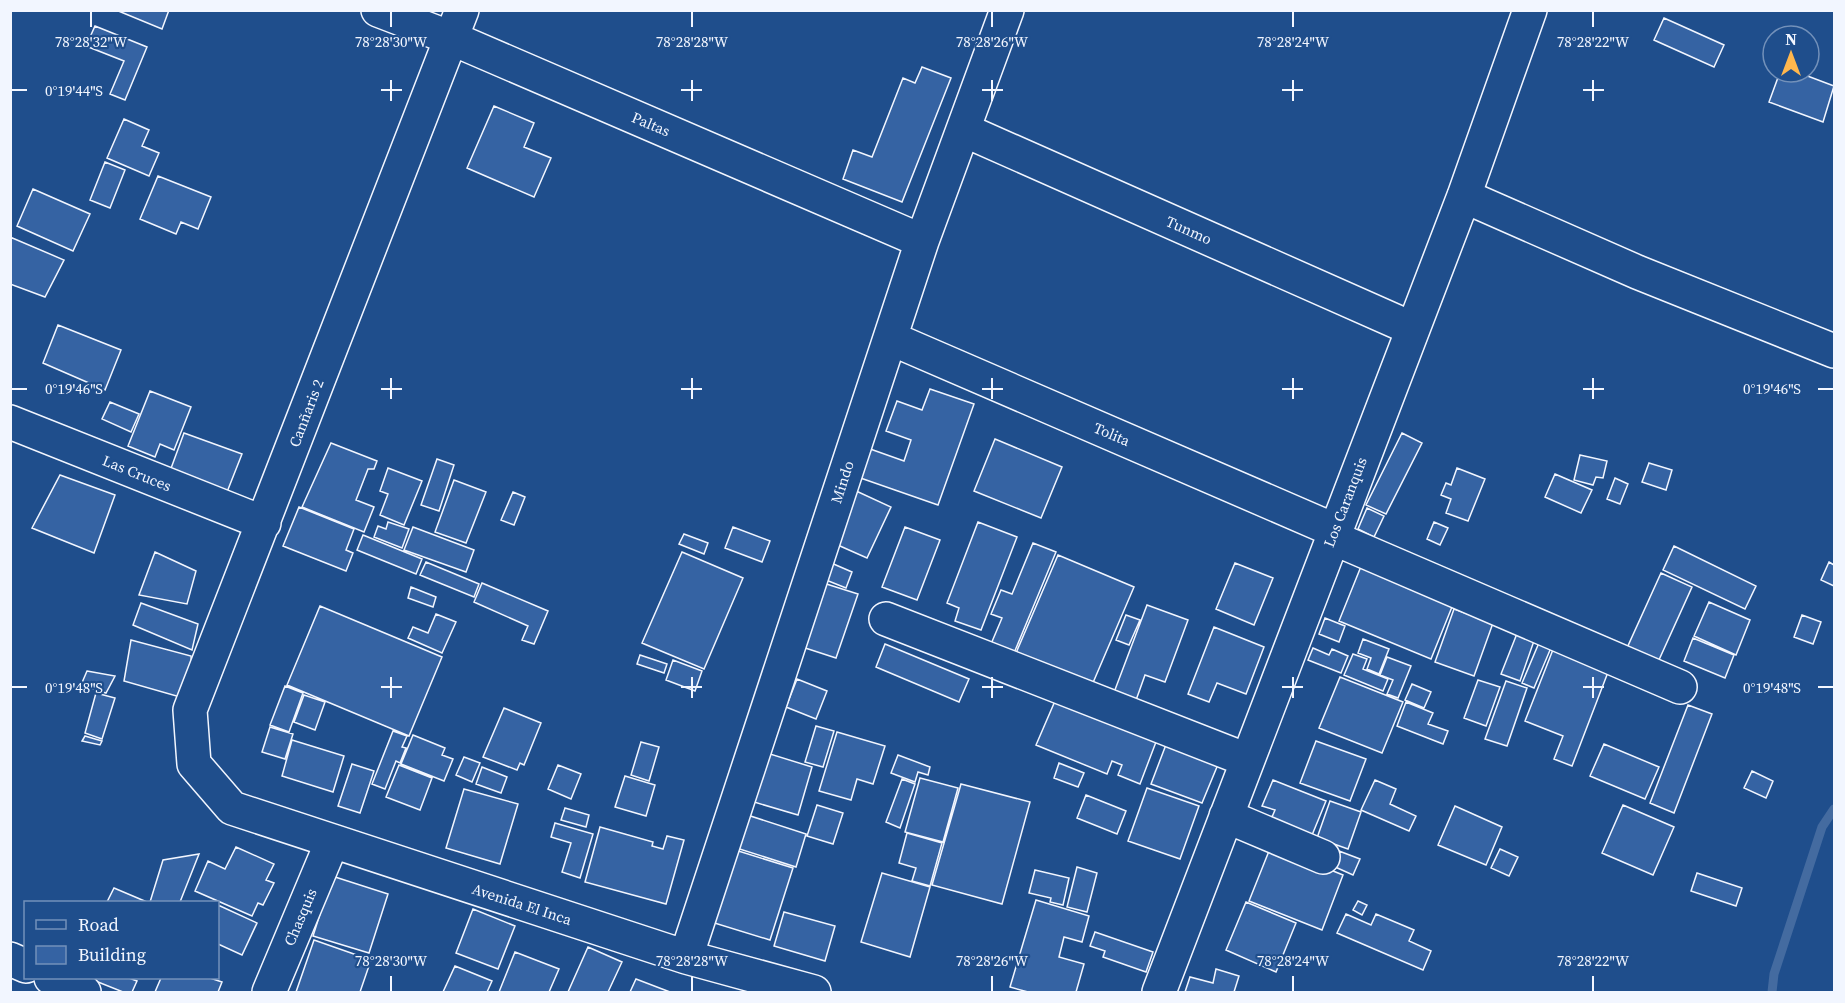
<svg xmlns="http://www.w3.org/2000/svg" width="1845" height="1003" font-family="'Source Serif 4',serif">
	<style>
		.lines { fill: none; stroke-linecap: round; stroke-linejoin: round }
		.stream { stroke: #446ba0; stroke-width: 9 }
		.building { fill: #3563a3; stroke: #f2f6ff; stroke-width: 1.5 }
		.minor-casing { stroke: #f2f6ff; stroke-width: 36 }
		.minor { stroke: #1f4e8c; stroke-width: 33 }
		.ticks { fill: none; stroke: #f2f6ff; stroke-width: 2 }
		.labels { text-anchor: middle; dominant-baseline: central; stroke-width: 4.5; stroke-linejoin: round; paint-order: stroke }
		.street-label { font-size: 15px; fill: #f2f6ff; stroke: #1f4e8c }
		.ticks-label { font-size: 15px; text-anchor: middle; fill: #f2f6ff; stroke: #1f4e8c; stroke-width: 4.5; stroke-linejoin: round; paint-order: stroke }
	</style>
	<rect width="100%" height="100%" fill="#1f4e8c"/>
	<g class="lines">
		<path class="stream" d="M1772,992L1774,974L1822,827L1834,809"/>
	</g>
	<path class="building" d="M116,10H169L162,29Z
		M1664,18L1724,45L1714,67L1654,40Z
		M95,26L147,47L125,100L110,94L124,61L86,46Z
		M922,67L951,78L902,202L843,179L853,150L872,157L903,78L915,83Z
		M1780,72H1797L1834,86L1823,122L1769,102Z
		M494,106L534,123L524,147L551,158L534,197L467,168Z
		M124,119L149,130L142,146L159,153L149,176L107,158Z
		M105,162L125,170L110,208L90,200Z
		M158,176L211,197L198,229L181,222L176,234L140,219Z
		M33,189L90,214L73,251L17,226Z
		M10,237L64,260L45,297L10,284Z
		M58,325L121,350L105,390L43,363Z
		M930,389L974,404L938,505L849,474L859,445L904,461L911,440L886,431L897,401L922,410Z
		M150,391L191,407L174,450L160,444L155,457L128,446Z
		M110,402L139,414L131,432L102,419Z
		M184,433L242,454L227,492L170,471Z
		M1402,433L1422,443L1386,514L1366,505Z
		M995,439L1062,467L1041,518L974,491Z
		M331,443L377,461L374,469H368L356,500L374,507L364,532L302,507Z
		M1580,455L1607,461L1603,478L1596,477L1593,485L1574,480Z
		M437,459L454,465L439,511L421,505Z
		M1649,463L1672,470L1666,490L1642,482Z
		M388,468L422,481L404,525L380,515L388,494L380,491Z
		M1457,468L1485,479L1468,521L1446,513L1451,499L1441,495L1446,483L1451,485Z
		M1555,474L1592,490L1581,513L1545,497Z
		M60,475L115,495L94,553L32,528Z
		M1615,478L1628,484L1620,504L1607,499Z
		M454,480L486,492L466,543L435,532Z
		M854,490L891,507L867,558L831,542Z
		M513,492L525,497L514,525L501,520Z
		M299,507L354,529L346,550L353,553L346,571L283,546Z
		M1367,508L1384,516L1374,537L1358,529Z
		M388,522L409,529L402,548L374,537L378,526L386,529Z
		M978,522L1017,537L981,630L955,621L959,608L947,603Z
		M1434,522L1448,528L1440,545L1427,539Z
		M413,527L474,550L466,572L404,550Z
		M733,527L770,541L762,562L725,548Z
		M905,527L940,540L917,600L882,587Z
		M684,534L708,543L704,554L679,544Z
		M363,535L422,559L416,574L357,550Z
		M1033,543L1056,552L1014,653L991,644L1002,618L991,614L1001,590L1012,594Z
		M1674,546L1756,586L1745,609L1663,570Z
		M155,552L196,571L187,604L139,595Z
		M682,552L743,578L704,669L642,643Z
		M1058,555L1134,587L1092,685L1016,653Z
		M822,559L852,572L846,588L816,576Z
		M1364,559L1456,597L1431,659L1339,621Z
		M426,562L479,584L474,597L420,575Z
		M1829,562L1834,565V586L1821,580Z
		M1235,563L1273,578L1254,625L1216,609Z
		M1661,573L1692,587L1658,662L1627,648Z
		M817,581L858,594L836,658L796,645Z
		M482,583L548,611L534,644L522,640L528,626L474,602Z
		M411,587L436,597L433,607L408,598Z
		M1709,602L1750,620L1736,655L1694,636Z
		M141,603L198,624L192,650L133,625Z
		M1147,605L1188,620L1165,682L1145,675L1135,703L1113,695Z
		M320,606L442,657L409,736L287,685Z
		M1454,609L1493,623L1474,676L1435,662Z
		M436,614L456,622L442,653L408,638L413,627L428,633Z
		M1126,615L1140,620L1129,645L1116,640Z
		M1802,615L1821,622L1813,644L1794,637Z
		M1325,618L1345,626L1339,642L1319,634Z
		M1214,627L1264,647L1246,694L1217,683L1209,702L1188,694Z
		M1518,631L1535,638L1520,681L1501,674Z
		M1541,638L1553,643L1534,688L1522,683Z
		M1693,638L1734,655L1725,678L1684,661Z
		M1363,639L1389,649L1379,674L1367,669L1371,658L1358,653Z
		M131,640L191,656L194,701L124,681Z
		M885,644L969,679L959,702L876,667Z
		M1554,647L1610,667L1572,766L1554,759L1563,736L1525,721Z
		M1313,648L1329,655L1332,649L1348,656L1341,673L1308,660Z
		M1353,654L1367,659L1363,669L1388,679L1383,691L1344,675Z
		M640,655L667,664L664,673L637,664Z
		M1387,657L1411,666L1398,698L1387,694L1393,680L1380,675Z
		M673,660L702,671L695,691L666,680Z
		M87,671L115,676L106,693L81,685Z
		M1340,677L1403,702L1382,753L1319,728Z
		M797,679L827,691L816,719L786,707Z
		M1478,680L1500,687L1486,726L1464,718Z
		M1506,681L1527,688L1507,746L1485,739Z
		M1412,684L1431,692L1424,708L1405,700Z
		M285,686L303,693L289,732L270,725Z
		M96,693L115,698L102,739L85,733Z
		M304,695L325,702L315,730L294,722Z
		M1055,701L1156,742L1140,784L1118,775L1122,765L1112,761L1107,774L1036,745Z
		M1406,702L1433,713L1428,724L1448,731L1443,744L1397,726Z
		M1688,705L1712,714L1674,813L1650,803Z
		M504,708L541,723L524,765L520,763L517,770L483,757Z
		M816,726L834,731L823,767L805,762Z
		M270,727L293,734L285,759L262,752Z
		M393,731L407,736L402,747L406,748L400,763L396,761L385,789L372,784Z
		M837,732L885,746L873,784L857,779L851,800L819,791Z
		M413,735L445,748L442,755L453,759L444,781L401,764Z
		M85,736L102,741L100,745L82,741Z
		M292,740L344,756L333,792L282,776Z
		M1316,741L1366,759L1350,801L1300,783Z
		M641,742L659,747L649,781L631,775Z
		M1167,742L1219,762L1202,803L1151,784Z
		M1604,744L1659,767L1645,799L1590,776Z
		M757,750L812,767L798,815L754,802Z
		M898,755L930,767L928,775L918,772L915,782L891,773Z
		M464,757L480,763L472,782L456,775Z
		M1059,763L1084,773L1078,787L1054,778Z
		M352,764L374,771L360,813L338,806Z
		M399,765L432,778L420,810L386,797Z
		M558,765L581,774L571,799L548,789Z
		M482,767L507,777L501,793L476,784Z
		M1752,771L1773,781L1766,798L1744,788Z
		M625,776L655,785L646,816L615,807Z
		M920,778L958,788L943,842L905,832Z
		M902,779L915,784L900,828L886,822Z
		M1273,780L1326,801L1310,840L1269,824L1275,810L1262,806Z
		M1375,780L1396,789L1390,804L1416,816L1409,831L1361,810Z
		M961,784L1030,802L1002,904L932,885Z
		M1147,788L1199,806L1180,859L1128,841Z
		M464,789L518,804L500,864L446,848Z
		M1086,795L1126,811L1117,834L1077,818Z
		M1330,801L1361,812L1348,849L1317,838Z
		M817,805L843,813L833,844L807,836Z
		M1623,805L1674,827L1653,875L1602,853Z
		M1455,806L1502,827L1486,865L1438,845Z
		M565,808L589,815L586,827L561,820Z
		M738,812L806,834L796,867L727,845Z
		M555,823L593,834L580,878L562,872L571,843L551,837Z
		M600,827L653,842L652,846L663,849L667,836L684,840L666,904L585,882Z
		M907,833L942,843L930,886L912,881L916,868L899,863Z
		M1271,846L1343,875L1322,930L1249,901Z
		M236,847L274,864L266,880L274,883L263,905L258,903L252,916L195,891L208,861L225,869Z
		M732,849L793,868L770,940L708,921Z
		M1500,849L1518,857L1509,876L1491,868Z
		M1339,851L1360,859L1353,875L1333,866Z
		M199,854L180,902H150L163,860Z
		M1077,867L1097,873L1087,912L1067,907Z
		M1035,870L1069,878L1063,905L1050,902L1051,898L1029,893Z
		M882,873L930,887L910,957L861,942Z
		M1697,873L1742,888L1736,906L1691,891Z
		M332,876L388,894L369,953L313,936Z
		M114,888L147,902H107Z
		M1036,900L1089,916L1082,942L1064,937L1059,957L1084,964L1076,992H1028L1010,987Z
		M1358,901L1367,905L1362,915L1353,910Z
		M1246,902L1296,923L1276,972L1226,950Z
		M218,905L257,923L242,955L218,944Z
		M473,909L515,926L498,969L456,953Z
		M784,912L835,926L825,961L774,946Z
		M1346,914L1371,925L1376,914L1414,930L1409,941L1431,951L1423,970L1337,933Z
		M1095,932L1153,952L1146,972L1103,957L1105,951L1090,946Z
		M314,940L371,960L360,992H296Z
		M588,947L622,962L608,992H568Z
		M515,952L559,969L549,992H499Z
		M455,966L492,981L487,992H443Z
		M1216,969L1239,976L1234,992H1185L1190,977L1213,983Z
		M88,978H129L137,981L132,992H123Z
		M161,978H210L222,982L218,992H155Z
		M636,979L670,992H630Z"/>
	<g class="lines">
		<defs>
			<path id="minor" d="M378,10L451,38L922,241
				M462,10L190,710L194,764L232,808L686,957L814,992
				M964,130L1413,329
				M1464,196L1637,272L1834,351
				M890,338L1334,530
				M10,422L264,523
				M1331,537L1680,687
				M886,619L1247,760
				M1226,816L1323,857
				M686,957L922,241L1007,10
				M10,959L26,966
				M51,978L84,992
				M269,992L332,842
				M1159,992L1464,196L1530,10"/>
		</defs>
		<use href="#minor" class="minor-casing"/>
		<use href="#minor" class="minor"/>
	</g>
	<path class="ticks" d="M91,12V27M391,12V27M692,12V27M992,12V27M1293,12V27M1593,12V27M391,80V101M692,80V101M992,80V101M1293,80V101M1593,80V101M12,90H27M381,90H402M681,90H702M982,90H1003M1282,90H1303M1583,90H1604M391,378V399M692,378V399M992,378V399M1293,378V399M1593,378V399M12,389H27M381,389H402M681,389H702M982,389H1003M1282,389H1303M1583,389H1604M1818,389H1833M391,677V698M692,677V698M992,677V698M1293,677V698M1593,677V698M12,687H27M381,687H402M681,687H702M982,687H1003M1282,687H1303M1583,687H1604M1818,687H1833M391,976V991M692,976V991M992,976V991M1293,976V991M1593,976V991"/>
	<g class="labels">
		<g class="street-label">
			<text transform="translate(651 124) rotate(23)">Paltas</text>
			<text transform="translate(1189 230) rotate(24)">Tunmo</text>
			<text transform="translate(306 413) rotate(-69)">Canñaris 2</text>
			<text transform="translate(1112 434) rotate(23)">Tolita</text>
			<text transform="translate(137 473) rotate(22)">Las Cruces</text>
			<text transform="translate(842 482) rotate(-72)">Mindo</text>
			<text transform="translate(1345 502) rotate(-69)">Los Caranquis</text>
			<text transform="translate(522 904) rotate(18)">Avenida El Inca</text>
			<text transform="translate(300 917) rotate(-67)">Chasquis</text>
		</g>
	</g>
	<g class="ticks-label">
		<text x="91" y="47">78°28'32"W</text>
		<text x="391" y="47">78°28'30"W</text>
		<text x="692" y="47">78°28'28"W</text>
		<text x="992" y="47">78°28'26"W</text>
		<text x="1293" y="47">78°28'24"W</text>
		<text x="1593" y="47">78°28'22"W</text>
		<text x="74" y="96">0°19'44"S</text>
		<text x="74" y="394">0°19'46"S</text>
		<text x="1772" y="394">0°19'46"S</text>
		<text x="74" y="693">0°19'48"S</text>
		<text x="1772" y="693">0°19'48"S</text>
		<text x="391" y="966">78°28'30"W</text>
		<text x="692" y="966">78°28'28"W</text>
		<text x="992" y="966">78°28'26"W</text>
		<text x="1293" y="966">78°28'24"W</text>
		<text x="1593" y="966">78°28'22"W</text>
	</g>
	<rect width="1845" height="1003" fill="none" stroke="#f2f6ff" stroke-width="24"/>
	<rect x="24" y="901" width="195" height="78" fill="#1f4e8c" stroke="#7391ba" stroke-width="1.5"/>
	<rect x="36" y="920" width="30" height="9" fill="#1f4e8c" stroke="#7391ba" stroke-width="1.5"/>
	<text x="78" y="931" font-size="18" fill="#f2f6ff">Road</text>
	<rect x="36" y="946" width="30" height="18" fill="#3563a3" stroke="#7391ba" stroke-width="1.5"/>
	<text x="78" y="961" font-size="18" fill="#f2f6ff">Building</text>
	<g transform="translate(1791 54)"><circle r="28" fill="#1f4e8c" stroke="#7391ba" stroke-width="1.5"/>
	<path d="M0-4.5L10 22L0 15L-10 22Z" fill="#ffb74d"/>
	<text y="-9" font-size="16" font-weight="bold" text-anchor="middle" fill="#f2f6ff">N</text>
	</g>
</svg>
